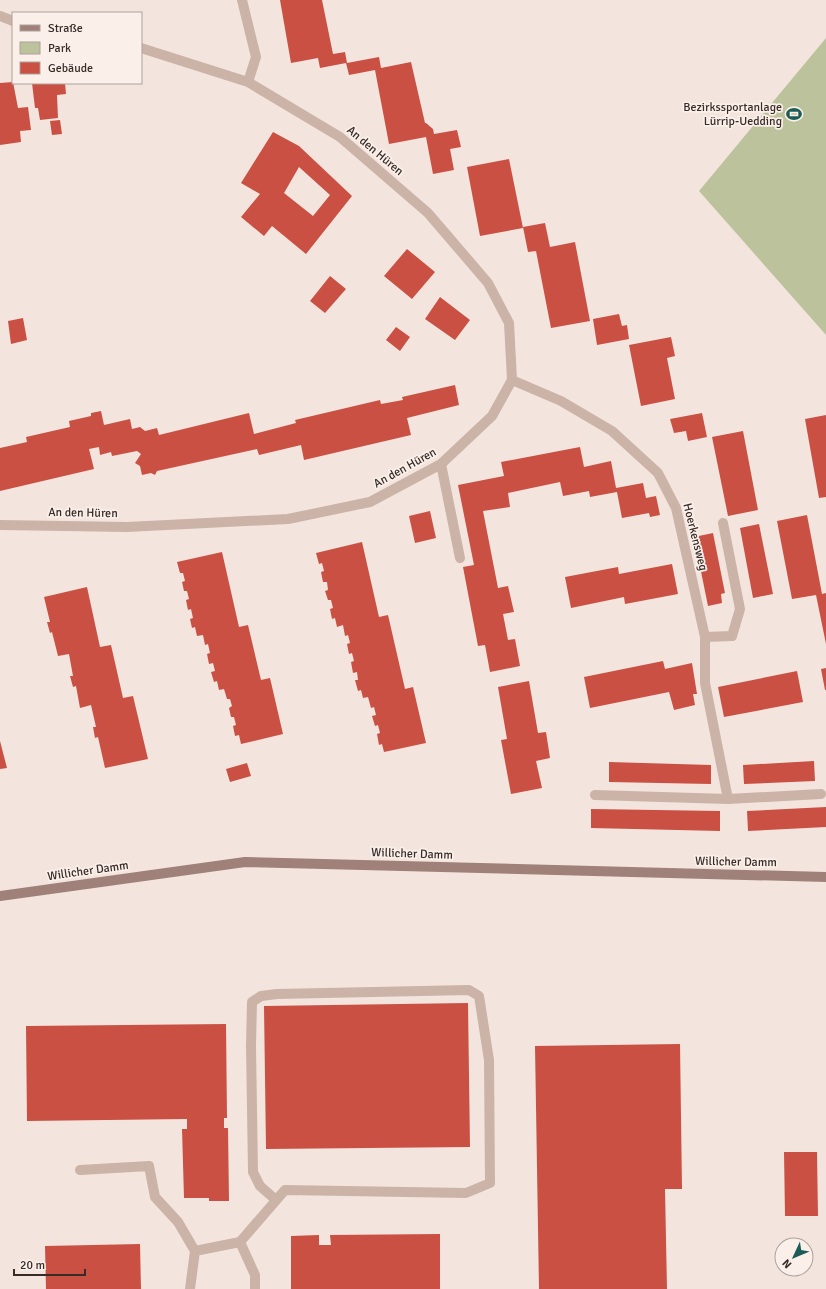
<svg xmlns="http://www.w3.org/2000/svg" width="826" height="1289" font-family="Signika,sans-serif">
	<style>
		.green { fill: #bcc39c }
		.building { fill: #ca5044; fill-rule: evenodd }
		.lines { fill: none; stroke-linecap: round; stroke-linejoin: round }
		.service { stroke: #ccb3a8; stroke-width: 10 }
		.minor { stroke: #ccb3a8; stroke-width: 10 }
		.secondary { stroke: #a08179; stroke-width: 10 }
		.labels { text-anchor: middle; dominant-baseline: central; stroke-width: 3.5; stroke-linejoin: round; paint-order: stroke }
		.poi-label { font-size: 12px; fill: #382b28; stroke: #faf0e9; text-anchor: end }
		.street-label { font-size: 12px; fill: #382b28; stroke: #faf0e9 }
	</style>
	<rect width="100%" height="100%" fill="#f3e5dd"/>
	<path class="green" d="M826,38V335L699,191Z"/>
	<path class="building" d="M280,0H322L333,54L345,52L347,63L379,57L381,68L411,62L425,123H426L433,129L434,134L457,130L461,147L450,149L454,170L433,174L426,137L389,144L375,70L349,75L346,63L320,68L318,58L291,63Z
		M13,82L18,108L28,107L31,130L20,131L21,142L0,145V83Z
		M32,83H65L66,94L57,95L58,118L40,120L38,108H35Z
		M60,120L62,134L52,135L50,121Z
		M273,132L299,146L352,196L306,254L272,226L264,236L241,217L260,194L241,183ZM299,167L330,195L313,216L284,193Z
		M509,159L523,228L480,236L467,167Z
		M545,223L550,247L575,242L590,321L551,328L536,251L528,252L523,227Z
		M407,249L435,272L412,299L384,276Z
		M330,276L346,289L325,313L310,301Z
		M440,297L470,320L455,340L425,319Z
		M619,314L622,326L627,325L629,339L597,345L593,319Z
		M23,318L27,340L11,344L8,321Z
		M396,327L410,337L400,351L386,340Z
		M671,337L675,356L667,358L675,399L641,406L629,345Z
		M455,385L459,405L407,418L411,435L304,460L301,445L259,455L257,449L157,471L155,475L151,473L142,475L140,466L135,463L141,454L137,451L112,456L111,452L100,455L99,447L89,449L94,469L0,491V448L27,442L26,437L70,427L69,421L91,416V413L101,411L104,425L130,419L132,429L140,427L145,431L157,428L159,435L249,413L254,434L296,423L295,420L380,400L381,404L403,400L402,397Z
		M702,413L707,437L688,441L686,431L674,433L670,419Z
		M826,415V497L819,498L805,419Z
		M743,431L758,510L728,516L712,437Z
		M580,447L584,467L611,461L616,488L643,483L646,498L656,496L660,515L650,517L649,513L622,518L617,492L590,497L589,491L563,496L560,482L508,493L510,507L483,511L498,588L508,586L514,612L503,614L508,640L515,639L520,666L490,672L485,645L478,646L463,567L474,565L458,485L504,476L501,462Z
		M430,511L436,538L415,543L409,516Z
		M807,515L822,594L826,593V644L816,595L792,599L777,521Z
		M759,524L773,594L753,598L740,528Z
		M713,533L725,593L721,594L722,603L708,606L694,537Z
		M362,542L379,617L388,615L405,689L413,687L426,743L384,752L382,744L379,745L377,734L380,733L378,725L375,726L372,716L376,715L374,707L371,708L368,697L363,698L361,690L358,691L355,680H358L357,672L353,673L351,662L354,661L352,653L349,654L347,644L350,643L348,635L345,636L343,625L337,627L335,618L332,619L330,609L333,608L331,600H328L325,591L328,590L327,582H323L321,572L324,571L322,563L319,564L316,553Z
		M222,552L239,627L248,625L261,680L270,678L283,734L241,744L239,735L235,736L233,726L236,725L234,717H231L229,708L232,706L230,699H227L224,689L219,690L217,681L214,682L211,672L215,671L213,663L209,664L207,654L210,653L208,644L205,645L203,635L197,636L195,627L192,628L190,619L193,618L191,609L188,610L186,600L189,599L187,591H184L182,582L185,581L183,573H180L177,562Z
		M672,564L678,594L625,604L624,597L571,608L565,577L618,567L619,574Z
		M87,587L100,647L111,645L123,698L133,696L148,759L105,768L98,737L95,738L93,727H96L91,705L80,708L76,686L73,687L70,676H73L69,654L58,656L52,632L50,633L47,622H50L44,597Z
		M663,661L665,669L692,663L697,694H693L695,705L674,710L669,692L590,708L584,677Z
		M826,668V690H825L821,669Z
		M797,671L803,702L724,717L718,687Z
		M529,681L538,733L546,732L550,758L536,761L542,788L511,794L501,740L507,739L498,687Z
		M0,741L7,768L0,769Z
		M814,761L815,781L744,784L743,765Z
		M609,762L711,765V784L609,782Z
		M247,763L251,776L230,782L226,769Z
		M826,807V827L748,831L747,811Z
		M591,809L720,811V831L591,828Z
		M468,1003L470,1147L266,1149L264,1006Z
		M226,1024L227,1118H224V1128H228L229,1201H209V1198H184L182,1129H187V1119L27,1121L26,1026Z
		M680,1044L682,1189H665L667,1289H539L535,1046Z
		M784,1152H817L818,1216H785Z
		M440,1234V1289H291V1236L319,1235V1245H331L330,1235Z
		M140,1244L141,1289H46L45,1246Z"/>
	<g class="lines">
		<path class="service" d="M441,464L460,558
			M723,523L740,609L732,636
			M705,637V683L728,799
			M595,795L728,799L821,794
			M80,1170L149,1166L155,1197L178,1222L195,1251
			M240,1242L285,1190L466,1193L490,1183L489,1060L479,996L469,990L277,994L261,996L252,1002L251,1046L253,1172L260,1186L276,1200"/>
		<path class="minor" d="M242,0L256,57L248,82
			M0,16L13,21
			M512,380L561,401L612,431L658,473L676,508L705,637L732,636
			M0,525L127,527L288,519L370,502L441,464L492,416L512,380L509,323L488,283L428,213L340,137L248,82L141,48
			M190,1289L195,1251L240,1242L255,1275V1289"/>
		<path class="secondary" d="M0,896L245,862L826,877"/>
	</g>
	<defs>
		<symbol id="stadium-bare" viewBox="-9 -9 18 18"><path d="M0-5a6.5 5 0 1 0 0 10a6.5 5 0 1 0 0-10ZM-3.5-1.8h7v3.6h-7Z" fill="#1c5c56" stroke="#faf0e9" stroke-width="2.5" paint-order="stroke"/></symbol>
	</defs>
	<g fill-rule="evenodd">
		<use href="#stadium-bare" x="783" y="103" width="22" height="22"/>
	</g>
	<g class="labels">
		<g class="poi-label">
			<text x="782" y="107">Bezirkssportanlage<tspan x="782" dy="14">Lürrip-Uedding</tspan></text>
		</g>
		<g class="street-label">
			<text transform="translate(375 151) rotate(40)">An den Hüren</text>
			<text transform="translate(405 468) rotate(-29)">An den Hüren</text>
			<text transform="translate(83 513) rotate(1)">An den Hüren</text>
			<text transform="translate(695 537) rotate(76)">Hoerkensweg</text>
			<text transform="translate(412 854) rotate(2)">Willicher Damm</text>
			<text transform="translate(736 862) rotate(1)">Willicher Damm</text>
			<text transform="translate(88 871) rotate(-8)">Willicher Damm</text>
		</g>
	</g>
	<rect x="12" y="12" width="130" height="72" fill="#faf0e9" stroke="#aca19c"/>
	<rect x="20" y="25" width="20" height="6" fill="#a08179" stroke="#aca19c"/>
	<text x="48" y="32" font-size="12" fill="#382b28">Straße</text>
	<rect x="20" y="42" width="20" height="12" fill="#bcc39c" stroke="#aca19c"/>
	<text x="48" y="52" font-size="12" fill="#382b28">Park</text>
	<rect x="20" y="62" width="20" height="12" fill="#ca5044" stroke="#aca19c"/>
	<text x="48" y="72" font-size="12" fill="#382b28">Gebäude</text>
	<g transform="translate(794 1257) rotate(226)"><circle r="19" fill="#faf0e9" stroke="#aca19c"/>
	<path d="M0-3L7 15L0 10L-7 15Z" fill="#1c5c56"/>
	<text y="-6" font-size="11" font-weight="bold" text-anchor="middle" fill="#382b28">N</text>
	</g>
	<path d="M14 1269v6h71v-6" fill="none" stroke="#382b28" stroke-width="2"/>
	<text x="20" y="1269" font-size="12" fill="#382b28" stroke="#faf0e9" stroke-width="3" paint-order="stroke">20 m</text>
</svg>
